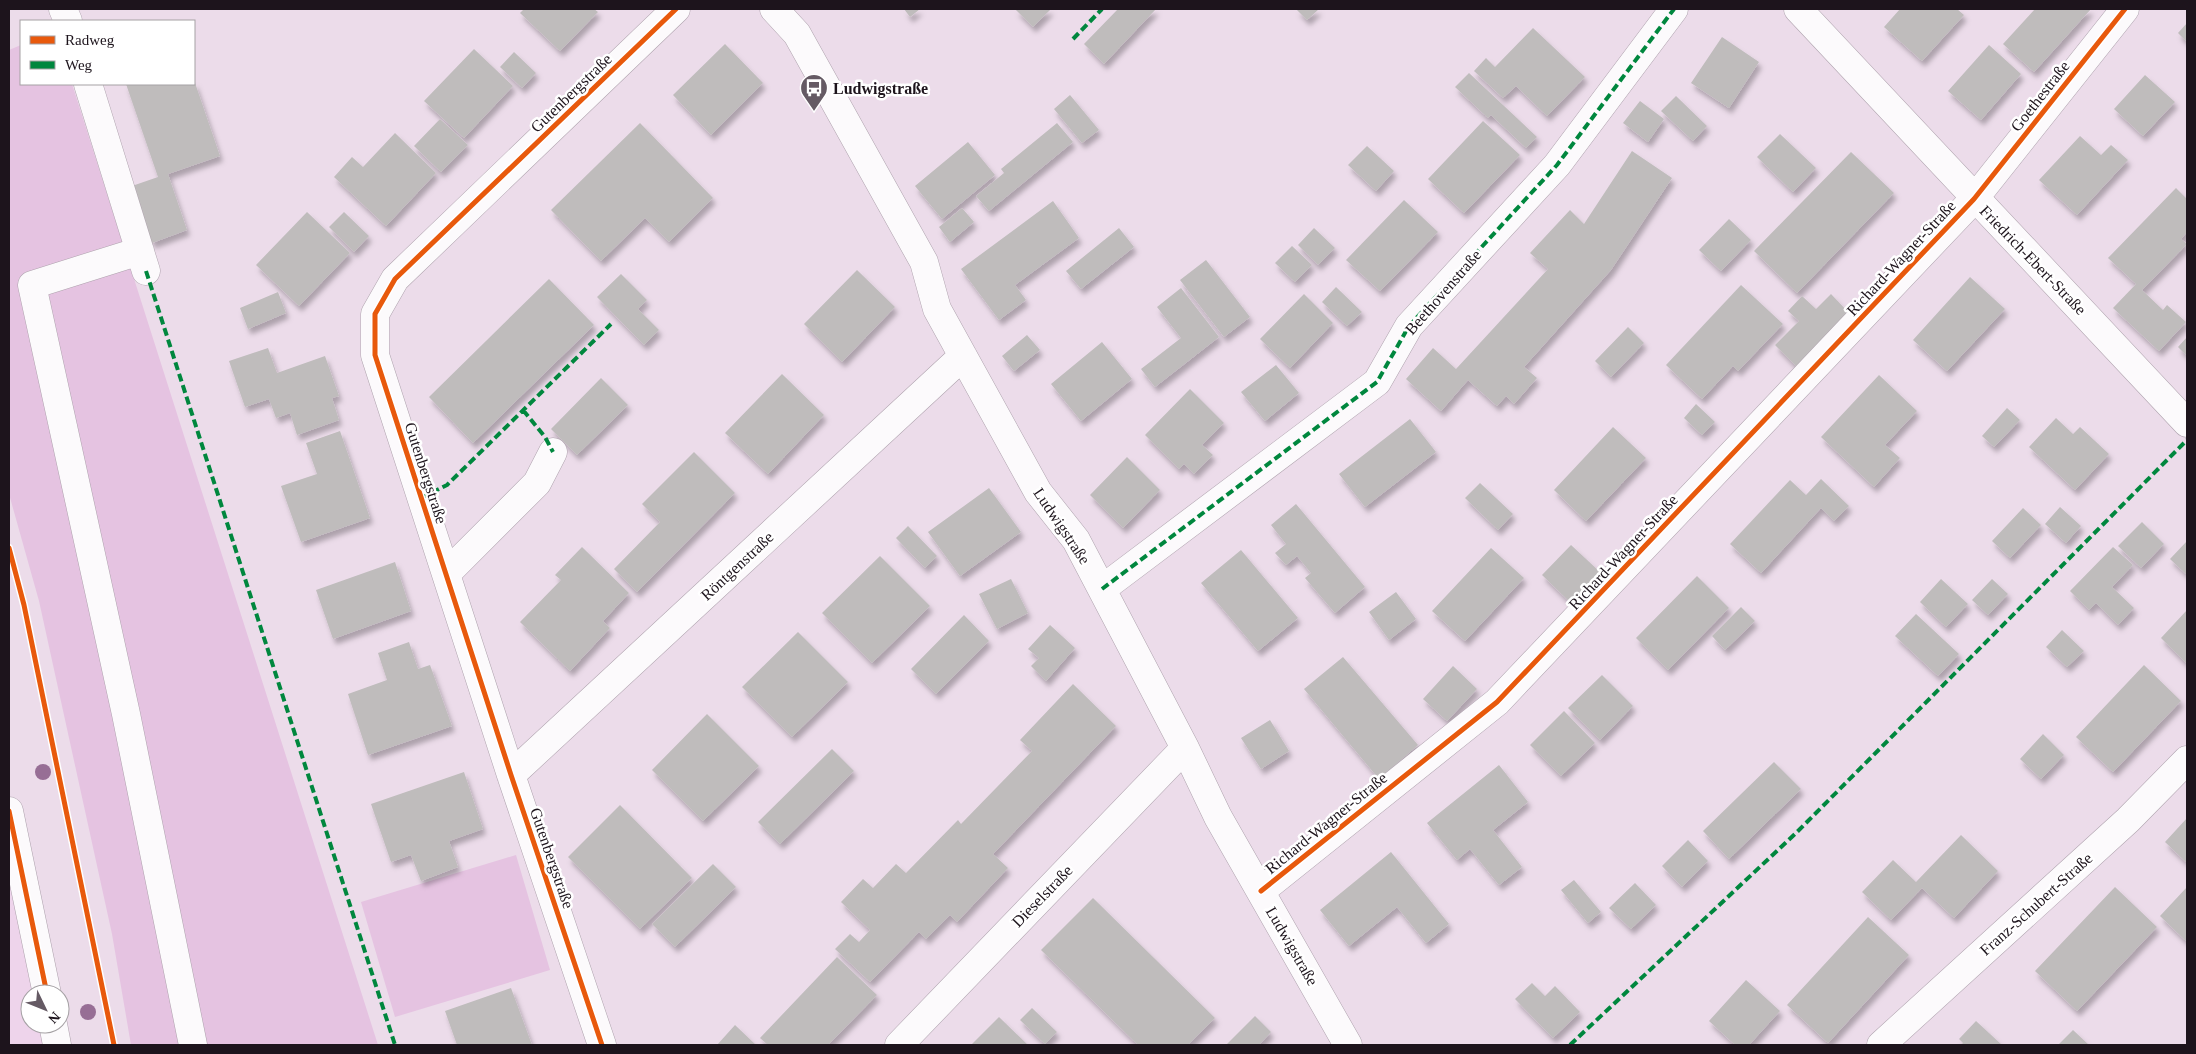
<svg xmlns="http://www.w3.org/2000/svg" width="2196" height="1054" font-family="'Times New Roman',serif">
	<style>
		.built { fill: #eed4eb }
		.green { fill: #e5c3e1 }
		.building { fill: #bfbcbc; filter: url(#shadow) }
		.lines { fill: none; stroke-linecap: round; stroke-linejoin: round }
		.minor-casing { stroke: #aea2ad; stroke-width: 29 }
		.minor { stroke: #fcfafc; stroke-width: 28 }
		.quiet { stroke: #00873e; stroke-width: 4; stroke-dasharray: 8 4; stroke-linecap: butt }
		.cycleway-casing { stroke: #fff; stroke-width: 8 }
		.cycleway { stroke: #e8590c; stroke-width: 5 }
		.tree { fill: #976e95 }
		.labels { text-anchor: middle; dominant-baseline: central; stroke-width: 5; stroke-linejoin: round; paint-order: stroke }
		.poi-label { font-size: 16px; font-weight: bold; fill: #1d141c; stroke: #fff; text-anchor: start }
		.street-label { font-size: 16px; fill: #1d141c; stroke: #fff }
	</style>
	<defs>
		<filter id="shadow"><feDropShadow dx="3" dy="5.5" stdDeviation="2.5" flood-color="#0004"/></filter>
	</defs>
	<rect width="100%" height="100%" fill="#ecdcea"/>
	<path class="built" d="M9,822L44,994H30V1024H50L54,1045H9Z"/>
	<path class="green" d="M21,45V84H72L378,1045H131L112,934L39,601L9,494V50Z
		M516,855L550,970L395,1017L361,902Z"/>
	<path class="building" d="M524,9H594L598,12L560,51L520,13Z
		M904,9H920L910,17Z
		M1015,9H1051L1033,27Z
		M1118,9H1156L1104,64L1084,44Z
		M1296,9H1319L1307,20Z
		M1900,9H1957L1964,15L1922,61L1884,27Z
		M2035,9H2091L2034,72L2003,44Z
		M2187,23V42L2178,33Z
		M1533,28L1585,77L1547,116L1516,86L1503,98L1474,71L1486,58L1495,67Z
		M1722,37L1759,62L1729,108L1691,83Z
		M725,44L763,83L711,135L673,95Z
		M1989,45L2021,74L1981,120L1948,91Z
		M474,49L513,86L464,138L424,101Z
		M514,52L536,73L522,88L500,67Z
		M1469,73L1537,137L1526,148L1491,115L1488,118L1455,87Z
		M2145,75L2175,102L2143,136L2114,109Z
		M194,80L220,156L168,174L187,230L152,243L132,186L158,177L126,84H194Z
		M1070,95L1099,130L1082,143L1054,109Z
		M1676,96L1707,126L1693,141L1661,111Z
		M1640,101L1664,119L1648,142L1623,123Z
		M440,119L468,145L441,172L414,146Z
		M1483,121L1520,155L1464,213L1428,179Z
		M640,123L713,198L669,242L645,218L601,261L551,210Z
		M1057,123L1073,142L989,211L976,196L1004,173L1001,169Z
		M395,133L436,173L386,226L334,177L352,157L363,167Z
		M1780,134L1816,168L1793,192L1757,157Z
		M2080,136L2101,155L2111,145L2128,160L2077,215L2039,180Z
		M968,142L995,175L942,219L915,186Z
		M1367,146L1394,171L1376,191L1348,165Z
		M1632,151L1672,178L1611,270L1524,367L1537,378L1514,404L1506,396L1497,406L1468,380L1441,411L1406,379L1433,348L1456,369L1548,269L1530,253L1570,210L1584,224Z
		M1851,152L1894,193L1797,293L1754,251Z
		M2176,188L2187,199V232L2181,239L2187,244L2142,290L2163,310L2167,305L2186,322L2159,351L2113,308L2136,284L2108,258Z
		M1404,200L1438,232L1380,291L1346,260Z
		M1053,201L1079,238L1015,285L1026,300L999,320L961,269Z
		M962,208L974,222L950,242L939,227Z
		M307,212L350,253L299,306L256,265Z
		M344,212L369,236L354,252L329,227Z
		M1729,219L1751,240L1721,271L1699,250Z
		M1119,228L1134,247L1081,289L1066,271Z
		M1314,228L1335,248L1318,265L1298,245Z
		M1292,246L1312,265L1295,282L1275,263Z
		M1206,260L1250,317L1224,337L1180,280Z
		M857,270L895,307L842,362L804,324Z
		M621,274L647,300L638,309L659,330L644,345L597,297Z
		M1970,277L2005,309L1947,371L1913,340Z
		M549,279L594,325L473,443L429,397Z
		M1741,285L1783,324L1738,371L1733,366L1702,399L1666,365Z
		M1336,287L1362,312L1347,326L1322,302Z
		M1181,288L1219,337L1155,387L1141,369L1181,338L1157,307Z
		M278,292L286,313L248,329L240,308Z
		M1304,294L1333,323L1290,368L1260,339Z
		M1831,294L1849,313L1797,367L1775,345L1799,321L1788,311L1802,296L1816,309Z
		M1628,327L1644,343L1611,377L1595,361Z
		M1027,335L1040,350L1014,371L1002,356Z
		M2187,337V356L2178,347Z
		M1102,342L1132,379L1081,421L1051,384Z
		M268,348L277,373L325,356L339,396L332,398L339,420L297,435L290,413L276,418L269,399L245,407L229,361Z
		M1276,365L1299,393L1265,421L1241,392Z
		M782,374L824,415L768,474L725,433Z
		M1879,375L1917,411L1885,445L1900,458L1874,487L1821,437Z
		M601,378L628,405L577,455L551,429Z
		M1190,389L1224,423L1202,445L1213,455L1194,474L1184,464L1179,469L1145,435Z
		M1696,404L1715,422L1702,435L1684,418Z
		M2007,408L2020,420L1994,447L1982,436Z
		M2056,418L2073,434L2080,427L2109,454L2075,490L2029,447Z
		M1410,419L1436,452L1365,507L1339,474Z
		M1613,427L1646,458L1586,521L1554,490Z
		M340,431L370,518L301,542L281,486L317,474L306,443Z
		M694,452L735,493L637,592L614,569L660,522L642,504Z
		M1127,457L1160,490L1123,528L1090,495Z
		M1821,479L1849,506L1834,521L1821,508L1761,573L1730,544L1790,480L1806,495Z
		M1480,483L1513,514L1498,530L1465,498Z
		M989,488L1021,532L960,576L928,532Z
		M1296,504L1365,587L1335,613L1305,578L1311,573L1297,556L1286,565L1275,553L1286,544L1271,525Z
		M2060,507L2081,526L2066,543L2045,524Z
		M2023,508L2041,525L2010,558L1992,541Z
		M2142,522L2164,544L2141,568L2118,546Z
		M908,526L937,556L925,568L896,538Z
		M2187,541V575L2170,559Z
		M1571,545L1600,572L1571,603L1542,575Z
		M582,547L629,593L603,621L610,628L570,671L520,622L561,580L555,575Z
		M2113,547L2133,565L2112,587L2134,608L2118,625L2096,603L2089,610L2070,591Z
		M1491,548L1524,578L1465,641L1432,611Z
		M1241,550L1298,618L1258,651L1201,583Z
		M880,556L930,606L872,663L822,613Z
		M395,562L411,611L333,639L316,590Z
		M1697,576L1729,608L1668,670L1636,638Z
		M1011,579L1028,613L997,629L979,594Z
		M1941,579L1968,604L1946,627L1920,602Z
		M1992,579L2008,594L1988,615L1972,600Z
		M1396,592L1416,619L1389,640L1369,612Z
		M1741,607L1755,621L1725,650L1712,636Z
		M2187,610V664L2161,638Z
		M1916,614L1959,654L1938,676L1895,636Z
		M964,615L989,641L936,694L911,669Z
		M1050,625L1075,648L1046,681L1031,666L1039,658L1028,649Z
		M2062,630L2084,651L2067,667L2046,647Z
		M798,632L848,682L792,737L742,687Z
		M409,642L418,669L430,665L452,726L368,755L348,694L387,680L378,653Z
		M1343,657L1418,745L1379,779L1304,689Z
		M2144,665L2181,701L2113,772L2076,737Z
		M1453,666L1477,689L1447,721L1423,699Z
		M1602,675L1633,706L1600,740L1568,708Z
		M1073,684L1116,726L993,854L1008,868L957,922L950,915L926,939L919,932L870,982L835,949L850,934L859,942L870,930L841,902L863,879L873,888L896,864L906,873L958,820L961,824L1032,751L1020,740Z
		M1564,711L1595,743L1561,776L1530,745Z
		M707,714L759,766L703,821L652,770Z
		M1270,720L1289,751L1261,769L1241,738Z
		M2043,734L2064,755L2041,779L2020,759Z
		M832,749L854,771L780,844L758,822Z
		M1774,762L1801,789L1729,859L1703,831Z
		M1499,765L1528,802L1493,830L1522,867L1499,885L1470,849L1457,860L1427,823Z
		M464,772L483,829L449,841L458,867L421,881L411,855L391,862L371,804Z
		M620,805L692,878L640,929L568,857Z
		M2187,818V863L2165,842Z
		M1961,835L1998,871L1954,918L1922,888L1891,920L1862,892L1893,860L1916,882Z
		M1688,840L1708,861L1682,887L1662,866Z
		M1391,852L1449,924L1426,943L1397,907L1349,946L1320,910Z
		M713,864L736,887L675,947L652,924Z
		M1574,880L1601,912L1588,923L1561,890Z
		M1635,883L1656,905L1631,929L1609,908Z
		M2115,887L2157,927L2077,1011L2035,971Z
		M2187,887V942L2160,916Z
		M1093,898L1215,1018L1188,1045H1138L1041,950Z
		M1868,917L1909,955L1828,1043L1787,1005Z
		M837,957L877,995L828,1045H768L760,1038Z
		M1746,980L1780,1011L1749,1045H1733L1734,1044L1709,1021Z
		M1532,983L1545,996L1555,986L1580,1012L1553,1038L1515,999Z
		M511,988L532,1045H457L445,1011Z
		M1032,1008L1057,1032L1045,1044L1020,1020Z
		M1255,1016L1271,1032L1259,1045H1226Z
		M999,1017L1028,1045H971Z
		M1976,1021L2002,1045H1961L1963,1043L1959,1039Z
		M735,1025L756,1045H717Z
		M2073,1030L2089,1045H2058Z"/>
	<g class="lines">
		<defs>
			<path id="minor" d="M63,9L68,21
				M774,9L797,34L924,262L937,309L1038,492L1076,540L1185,748L1218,817L1348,1045
				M1798,9L2187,423
				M88,84L146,271
				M140,251L32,285L126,714L193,1045
				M446,574L537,483L553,452
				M1102,589L1377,382L1409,326L1557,165L1674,9
				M511,775L963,356
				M9,811L47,994
				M1261,891L1497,702L1974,199L2125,9
				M53,1024L57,1045
				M602,1045L511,775L375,355V314L395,279L676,9
				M899,1045L1185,748
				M1881,1045L2128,820L2187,760"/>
		</defs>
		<use href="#minor" class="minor-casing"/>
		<use href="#minor" class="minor"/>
		<path class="quiet" d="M1073,39L1102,9
			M146,271L395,1045
			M523,410L545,437L553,452
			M421,498L447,485L611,324
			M1102,589L1377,382L1409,326L1557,165L1674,9
			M1570,1045L1795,834L2187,440"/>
		<defs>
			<path id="cycleway" d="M9,548L24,605L114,1045
				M9,811L47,994
				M1261,891L1497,702L1974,199L2125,9
				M602,1045L511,775L375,355V314L395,279L676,9"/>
		</defs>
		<use href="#cycleway" class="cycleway-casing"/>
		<use href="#cycleway" class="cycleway"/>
	</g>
	<g class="tree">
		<circle cx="43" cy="772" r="8"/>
		<circle cx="88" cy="1012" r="8"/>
	</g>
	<defs>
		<symbol id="bus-pin" viewBox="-11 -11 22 30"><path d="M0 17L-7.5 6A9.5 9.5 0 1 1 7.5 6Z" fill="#655a64" stroke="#fff"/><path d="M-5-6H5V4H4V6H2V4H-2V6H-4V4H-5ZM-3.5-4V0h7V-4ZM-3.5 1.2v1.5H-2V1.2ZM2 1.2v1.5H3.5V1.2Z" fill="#fff"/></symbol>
	</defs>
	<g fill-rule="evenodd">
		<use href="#bus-pin" x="798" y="72" width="32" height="43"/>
	</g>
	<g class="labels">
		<g class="poi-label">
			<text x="833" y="88">Ludwigstraße</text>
		</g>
		<g class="street-label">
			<text transform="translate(571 93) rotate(-44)">Gutenbergstraße</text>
			<text transform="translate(2040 96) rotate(-52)">Goethestraße</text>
			<text transform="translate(1901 258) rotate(-47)">Richard-Wagner-Straße</text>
			<text transform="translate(2033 260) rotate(46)">Friedrich-Ebert-Straße</text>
			<text transform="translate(1443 292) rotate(-49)">Beethovenstraße</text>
			<text transform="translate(426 473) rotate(72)">Gutenbergstraße</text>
			<text transform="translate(1062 526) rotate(56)">Ludwigstraße</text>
			<text transform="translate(1623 552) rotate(-47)">Richard-Wagner-Straße</text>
			<text transform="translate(737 566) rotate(-43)">Röntgenstraße</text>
			<text transform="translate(1326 823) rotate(-39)">Richard-Wagner-Straße</text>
			<text transform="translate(552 858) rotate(71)">Gutenbergstraße</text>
			<text transform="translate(1042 896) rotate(-46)">Dieselstraße</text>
			<text transform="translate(2036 904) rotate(-42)">Franz-Schubert-Straße</text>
			<text transform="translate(1292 946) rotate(60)">Ludwigstraße</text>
		</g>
	</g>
	<rect width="2196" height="1054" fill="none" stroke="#1d141c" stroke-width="20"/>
	<rect x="20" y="20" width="175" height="65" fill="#ffffff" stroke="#a5a1a4"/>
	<rect x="30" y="36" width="25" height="8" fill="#e8590c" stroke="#a5a1a4"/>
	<text x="65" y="45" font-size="15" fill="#1d141c">Radweg</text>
	<rect x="30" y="61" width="25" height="8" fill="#00873e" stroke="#a5a1a4"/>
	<text x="65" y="70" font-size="15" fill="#1d141c">Weg</text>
	<g transform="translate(45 1009) rotate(133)"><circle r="24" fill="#ffffff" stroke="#a5a1a4"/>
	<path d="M0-4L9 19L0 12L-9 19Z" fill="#655a64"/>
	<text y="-8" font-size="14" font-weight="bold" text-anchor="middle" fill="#1d141c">N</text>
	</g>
</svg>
